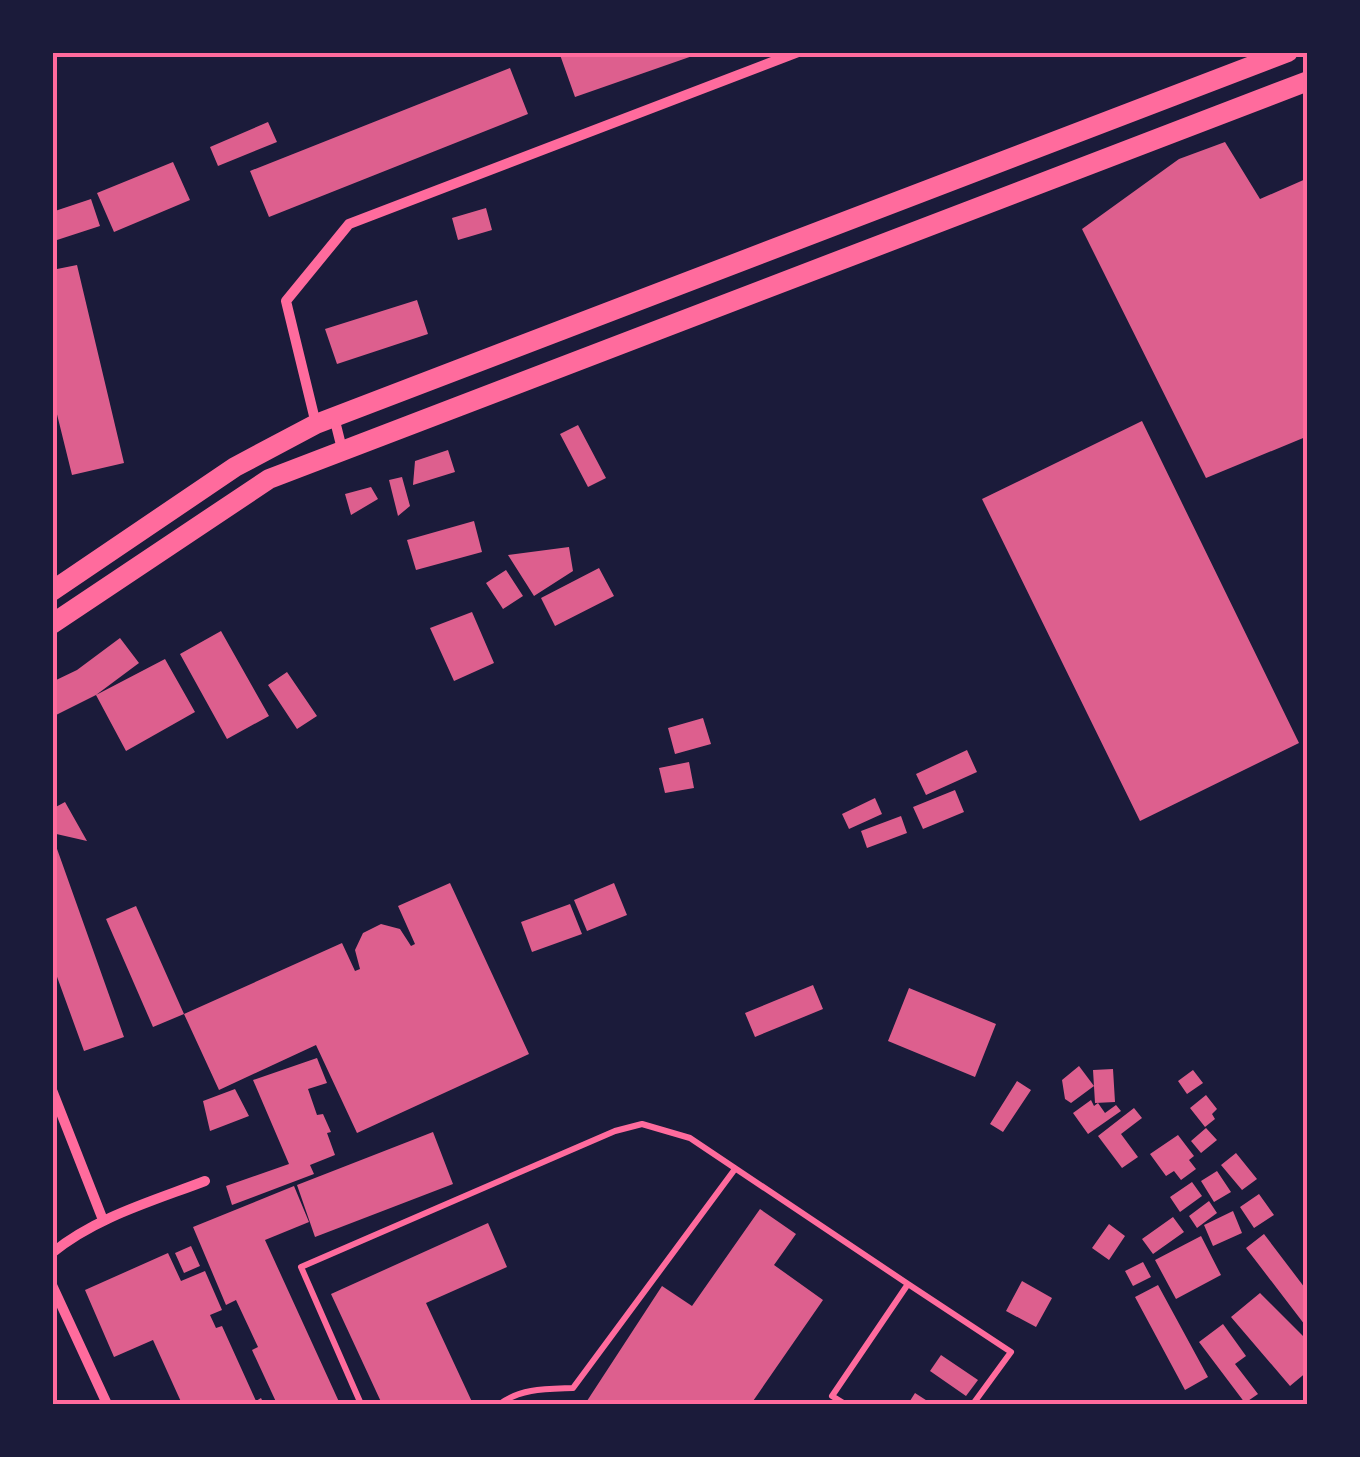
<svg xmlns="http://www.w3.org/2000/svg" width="1360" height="1457" font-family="Arial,sans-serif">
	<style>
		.building { fill: #dd5f8e }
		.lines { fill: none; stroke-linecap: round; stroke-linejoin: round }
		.service { stroke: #ff6b9d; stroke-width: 6 }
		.minor { stroke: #ff6b9d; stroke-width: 10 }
		.primary { stroke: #ff6b9d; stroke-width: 20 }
		.neatline { fill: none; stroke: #ff6b9d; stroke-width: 4 }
	</style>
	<rect width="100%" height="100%" fill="#1b1b3a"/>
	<path class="building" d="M559,52H701V53L575,97Z
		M510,68L528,114L269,217L250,171Z
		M268,122L277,142L218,166L210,147Z
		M1225,142L1260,199L1308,178V436L1206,478L1082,229L1179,159Z
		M173,162L190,200L114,232L97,193Z
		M91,199L100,226L57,240L52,212Z
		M486,208L492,230L458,240L452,218Z
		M77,265L124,463L72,475L52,394V270Z
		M417,300L428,334L337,364L325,329Z
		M1142,421L1299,743L1140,821L982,499Z
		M578,425L606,478L588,487L560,434Z
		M448,450L455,472L413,485L415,461Z
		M402,477L410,506L398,516L389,480Z
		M371,487L378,499L351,515L345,494Z
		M474,521L482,552L416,570L407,540Z
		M569,547L573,571L534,596L508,555Z
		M599,568L614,596L555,626L541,598Z
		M506,570L523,596L503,609L486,583Z
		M472,612L494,663L454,681L430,628Z
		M221,631L269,716L227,739L180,654Z
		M120,638L139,663L96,695L165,659L195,712L126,751L96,695L52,717V682L77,670Z
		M287,672L317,716L297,729L268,685Z
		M703,718L711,744L675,754L668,728Z
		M967,750L977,772L926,795L916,774Z
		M689,762L694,788L665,793L659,768Z
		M955,790L964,812L923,829L913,807Z
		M875,798L882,814L849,829L842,814Z
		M65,802L87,841L52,833V809Z
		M901,816L907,833L867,848L861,831Z
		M56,846L124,1037L84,1051L52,963V847Z
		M450,883L529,1054L357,1133L316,1045L219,1090L184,1014L342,943L355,971L360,969L355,950L363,933L381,924L400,929L411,946L415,944L398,906Z
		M614,883L627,915L587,931L574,900Z
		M570,904L582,934L532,952L521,922Z
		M136,906L184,1014L153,1027L106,919Z
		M813,985L823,1009L755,1037L745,1013Z
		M909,988L996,1024L975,1077L888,1041Z
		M317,1058L327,1083L308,1089L317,1115L323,1114L331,1132L327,1133L335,1155L310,1165L314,1174L232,1205L226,1186L289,1164L253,1080Z
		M1079,1066L1094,1086L1071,1103L1065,1099L1062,1080Z
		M1113,1069L1115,1102L1095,1103L1093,1070Z
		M1193,1070L1203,1083L1187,1094L1178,1081Z
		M1017,1081L1031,1090L1003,1132L990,1124Z
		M235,1089L249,1116L210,1131L203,1101Z
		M1206,1095L1217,1109L1212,1114L1215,1119L1205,1127L1190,1108Z
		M1091,1100L1094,1106L1098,1103L1105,1113L1116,1105L1121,1111L1088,1134L1073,1113Z
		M1134,1108L1142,1118L1121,1134L1138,1157L1122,1168L1098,1136Z
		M1206,1128L1217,1140L1201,1153L1191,1141Z
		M433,1132L453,1184L315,1237L297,1185Z
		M1178,1135L1194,1156L1189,1160L1196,1169L1181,1180L1174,1171L1166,1176L1150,1154Z
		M1236,1153L1257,1179L1242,1190L1221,1165Z
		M1217,1171L1231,1192L1214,1202L1201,1181Z
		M1192,1182L1202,1196L1180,1212L1170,1197Z
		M294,1186L309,1222L265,1240L340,1404H277L252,1350L258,1347L236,1300L226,1305L193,1227Z
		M1259,1194L1274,1215L1254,1228L1240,1207Z
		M1209,1201L1217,1213L1197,1228L1189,1216Z
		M760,1209L796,1234L774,1265L823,1300L751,1404H585L662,1286L692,1306Z
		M1233,1211L1242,1233L1213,1246L1204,1225Z
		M1173,1217L1184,1232L1153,1254L1142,1239Z
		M488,1223L507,1267L426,1303L473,1404H382L331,1294Z
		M1109,1224L1125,1236L1109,1260L1092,1248Z
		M1264,1234L1308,1292V1329L1246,1248Z
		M1201,1236L1221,1275L1176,1299L1155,1260Z
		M191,1246L200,1266L184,1273L175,1253Z
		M168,1253L181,1281L205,1271L222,1310L210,1315L216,1328L222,1326L256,1401L261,1398L264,1404H182L153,1340L114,1357L85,1290Z
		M1143,1262L1151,1277L1133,1286L1125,1271Z
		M1022,1281L1052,1298L1036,1327L1006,1311Z
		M1158,1285L1208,1377L1185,1390L1135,1297Z
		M1260,1293L1308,1341V1371L1290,1386L1231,1317Z
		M1223,1324L1246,1356L1235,1364L1258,1394L1245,1403L1199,1342Z
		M941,1355L978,1380L966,1396L930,1371Z
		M915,1393L932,1404H908Z"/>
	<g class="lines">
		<path class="service" d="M908,1284L1011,1352L973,1404
			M361,1404L301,1267L615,1131L642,1124L690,1138L908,1284L832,1396L845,1404
			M500,1404C521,1388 548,1389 573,1388L735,1169"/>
		<path class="minor" d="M334,417L342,449
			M316,424L286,301L349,224L798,52
			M52,1090L103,1220
			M52,1253C96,1217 153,1201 205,1181
			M52,1285L107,1404"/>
		<path class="primary" d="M52,591L235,467L316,424L1288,52
			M52,624L269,479L1308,81"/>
	</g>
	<rect width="1360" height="1457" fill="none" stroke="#1b1b3a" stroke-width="110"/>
	<rect x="55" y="55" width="1250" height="1347" class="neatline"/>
</svg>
